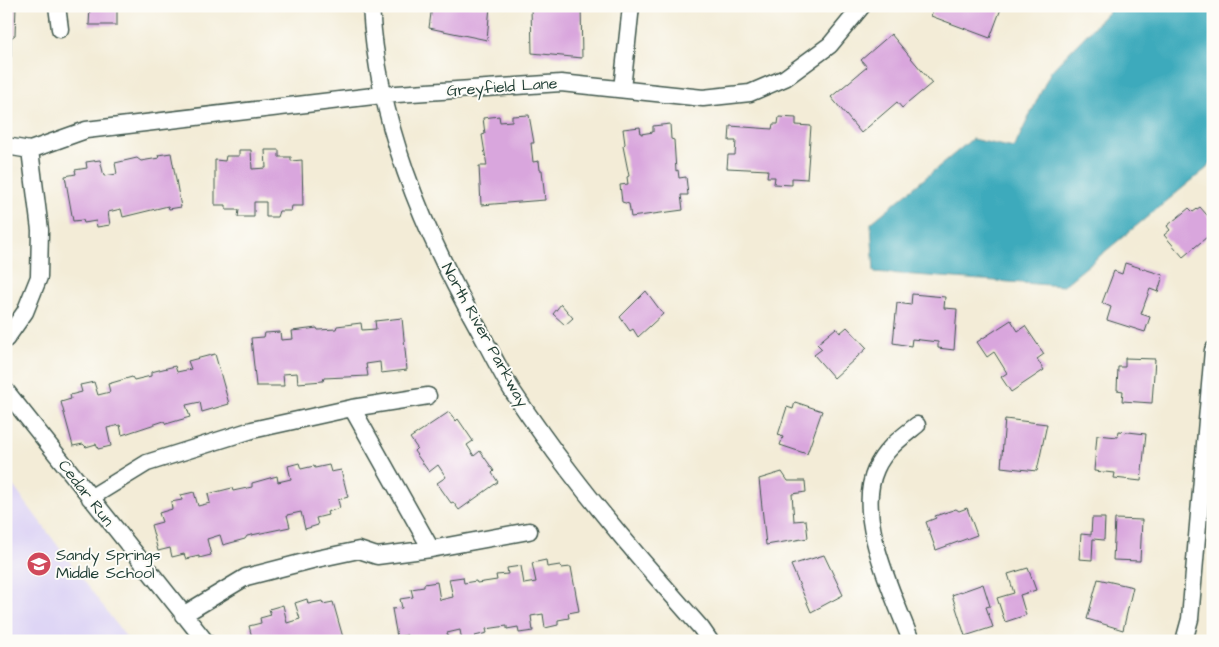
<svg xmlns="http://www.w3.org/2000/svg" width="1219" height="647" font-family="'Architects Daughter',sans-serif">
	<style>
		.built { fill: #ded5f5 }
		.water { fill: #3daabc; stroke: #2e7478 }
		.building { fill: #d9a6dd }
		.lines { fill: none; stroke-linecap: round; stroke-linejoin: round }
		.street-casing { stroke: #3f574c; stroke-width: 19 }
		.street { stroke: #fff; stroke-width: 16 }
		.labels { text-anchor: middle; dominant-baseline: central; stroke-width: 4; stroke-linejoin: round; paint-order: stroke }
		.street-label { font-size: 16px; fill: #1f3d34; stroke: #fdfcf7 }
		.poi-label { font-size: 16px; fill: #1f3d34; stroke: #fdfcf7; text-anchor: start }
	</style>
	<rect width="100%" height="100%" fill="#fdfcf7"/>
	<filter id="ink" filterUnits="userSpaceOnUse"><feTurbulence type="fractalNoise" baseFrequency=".02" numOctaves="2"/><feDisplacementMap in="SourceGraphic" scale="10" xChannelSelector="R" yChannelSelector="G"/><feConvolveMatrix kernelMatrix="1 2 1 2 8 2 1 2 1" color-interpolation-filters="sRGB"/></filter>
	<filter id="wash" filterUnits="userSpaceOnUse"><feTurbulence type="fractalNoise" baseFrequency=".0096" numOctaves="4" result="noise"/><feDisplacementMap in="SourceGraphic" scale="20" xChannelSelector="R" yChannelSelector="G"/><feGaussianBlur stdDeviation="1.12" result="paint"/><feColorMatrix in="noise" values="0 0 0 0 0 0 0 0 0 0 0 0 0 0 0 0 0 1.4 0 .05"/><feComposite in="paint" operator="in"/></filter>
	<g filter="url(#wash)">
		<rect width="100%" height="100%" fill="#f3ecd7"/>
		<path class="built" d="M11,483L129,641H6V487Z"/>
		<path class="water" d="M1114,6H1213V160L1207,168L1063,286L874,272L871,223L972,139L1014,148L1051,71Z"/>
		<g id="blocks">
			<path class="building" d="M6,6H16L15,35L11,38V57L6,56Z
				M90,6H117V25H89Z
				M432,6H490L487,40L429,28Z
				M531,6H581L582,58L532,53Z
				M934,6H1002L990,38L931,16Z
				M891,34L932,83L902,108L897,102L861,133L831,97L867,67L861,60Z
				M529,115L534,143H531L533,162L539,161L540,170H542L545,200L481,205L479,166H487L482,135L485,134L483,118L499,116L500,122L512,121V116Z
				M779,117L796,118V125L811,126L807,179L792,178V185L774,184L775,177H767L768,170L727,168L728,155H735L736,141H729L730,126L772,129L773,124H778Z
				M670,124L671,139L674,140L676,171L678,170L679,178L686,177L688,195H681L683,210L631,217L629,204L622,202L620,185L628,184L627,177L629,176L623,146L625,144L623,129L640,127L641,134L653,132V126Z
				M239,150H251L252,169L266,168L265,150H279V157H291V161L302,160L303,206H292L291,211H279L277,217H266V202H254V217H238L239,210H226V205H215V160L225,161L226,156H239Z
				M171,153L181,207L169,209L168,206L123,217L121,209L108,212L110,225L97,227L96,221L84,223L83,220L73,221L65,176L76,174L75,170L87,168L86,162L100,160L104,176L117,174L115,163L137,158L141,161L159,158L158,155Z
				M1200,207L1213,222V232L1183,257L1164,235L1170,230L1167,226L1189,208L1193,212Z
				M1125,263L1163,275L1158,292L1150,289L1141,314L1150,317L1145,332L1107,320L1111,307L1102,303L1114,271L1122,274Z
				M646,291L663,314L638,337L633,329L630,331L620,317Z
				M912,294L945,297L944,308L957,309L954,350L938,348V342L912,339L911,346L893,343L897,303L911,305Z
				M561,304L573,318L565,325L553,314Z
				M402,318L407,370L381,373L380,362L366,364L368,376L324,378L323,381L298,383L297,373L283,374L284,386H256L251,338L264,337L265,333L280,332L281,340L293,339L292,331L317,328L318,330L336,329L337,326L361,323L362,330L376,329L375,321Z
				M1011,320L1018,331L1025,326L1044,354L1037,359L1044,370L1011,392L1001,377L1007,373L994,352L987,357L977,342Z
				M847,327L867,348L834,378L814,355L822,349L817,344L836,328L840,333Z
				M215,354L229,404L202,412L200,402L186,405L190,417L166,424L164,421L122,435L120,425L107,428L111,446L98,449L96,444L86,447L83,444L73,446L61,402L71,399L70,395L82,392L80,385L94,382L98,395L110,392L108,384L132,377L134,380L151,376V372L175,366L177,372L191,369L188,361Z
				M1125,358L1155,359L1152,403L1122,401L1123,391L1117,390L1118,367H1125Z
				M795,402L822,411L807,454L780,445L783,437L778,435L787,407L793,409Z
				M449,412L456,421L458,419L473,441L467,445L474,456L480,451L494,471L492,473L498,482L459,510L453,502L451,503L437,483L446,477L438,465L429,472L414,451L417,448L410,438Z
				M1005,419L1047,424L1037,471L1001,467Z
				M1119,431L1146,434L1141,481L1114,478L1115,473L1094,471L1097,435L1118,437Z
				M299,463L301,469L314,466L315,468L329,465L331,472L341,470L348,497L338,500L340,508L327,512L328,515L316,518L318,525L305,529L301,512L287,515L290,527L247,536L245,539L223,545L220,535L207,539L211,555L199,558V556L186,559L184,554L172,557L170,548L158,551L151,525L162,522L159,513L172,509L171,502L182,500L181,495L194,492L198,506L210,503L208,494L232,488L233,491L252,487V483L277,476L278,482L291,479L288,466Z
				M782,472L788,481H805L806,492L792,494L794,521L806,520L808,538L766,545L759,479Z
				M967,508L977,535L936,550L926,522L936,518L935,516L956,509L959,511Z
				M1092,518H1105L1104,540L1093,539L1092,560L1079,559L1081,534L1091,535Z
				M1115,519L1142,520L1140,561L1113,560Z
				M824,555L843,595L811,612L791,565Z
				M546,560L547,567L560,565L561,568L571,567L579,611L568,613L569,618L558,620V625L545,628L543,614L531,616L533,631L519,633L518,627L507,629V626L486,629L487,633L475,636L476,641H462L460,630L447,633L449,641H408L407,635L397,637L392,609L402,608L400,599L413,597L411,589L424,587V584L437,582L440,600L453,597L449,579L463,577L464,583L476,581L477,583L497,580L496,575L508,574L507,568L521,566L524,584L536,582L532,563Z
				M1028,568L1036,590L1020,595L1026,615L1005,622L997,598L1014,593L1008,574Z
				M1098,579L1133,587L1123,630L1087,619Z
				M983,584L990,606L986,607L993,627L965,636L952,595Z
				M307,599L308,604L322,601L323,604L333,602L344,641H253L249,626L261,623L260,618L271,615L269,609L283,605L287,623L300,619L295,603Z"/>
		</g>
	</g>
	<g filter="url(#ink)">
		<use href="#blocks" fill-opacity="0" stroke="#3f574c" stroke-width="1"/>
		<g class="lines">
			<defs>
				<path id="street" d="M57,6L60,29
					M371,6C377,120 422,228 477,326C489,348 500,371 513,392C531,419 550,446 570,472C611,526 656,577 701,628L710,641
					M622,89L631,6
					M6,146L30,150L86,130L382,95L561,83L703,98L750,93L785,78L830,45L862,6
					M6,339L25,312L39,277L40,230L30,150
					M6,391L205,641
					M352,408L431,549
					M90,498L147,463L252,430L352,408L428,396
					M183,615L246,577L312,560L359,550L377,556L431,549L529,531
					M911,641C894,595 854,517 876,469C884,450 901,438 917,425
					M1184,641L1190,619L1213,350"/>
			</defs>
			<use href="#street" class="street-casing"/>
			<use href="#street" class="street"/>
		</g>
	</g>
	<defs>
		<symbol id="school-disc" viewBox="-11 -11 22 22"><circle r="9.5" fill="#d1495b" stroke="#fdfcf7"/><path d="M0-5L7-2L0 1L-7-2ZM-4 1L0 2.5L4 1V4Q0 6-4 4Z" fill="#fff"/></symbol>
	</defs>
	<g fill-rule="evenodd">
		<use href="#school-disc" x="25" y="550" width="28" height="28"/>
	</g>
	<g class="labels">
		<g class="street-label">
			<text transform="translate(502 87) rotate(-4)">Greyfield Lane</text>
			<text transform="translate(485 335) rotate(61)">North River Parkway</text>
			<text transform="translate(86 493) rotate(52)">Cedar Run</text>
		</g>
		<g class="poi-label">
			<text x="56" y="555">Sandy Springs<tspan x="56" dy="18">Middle School</tspan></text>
		</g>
	</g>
	<rect width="1219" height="647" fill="none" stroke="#fdfcf7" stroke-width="25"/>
</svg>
